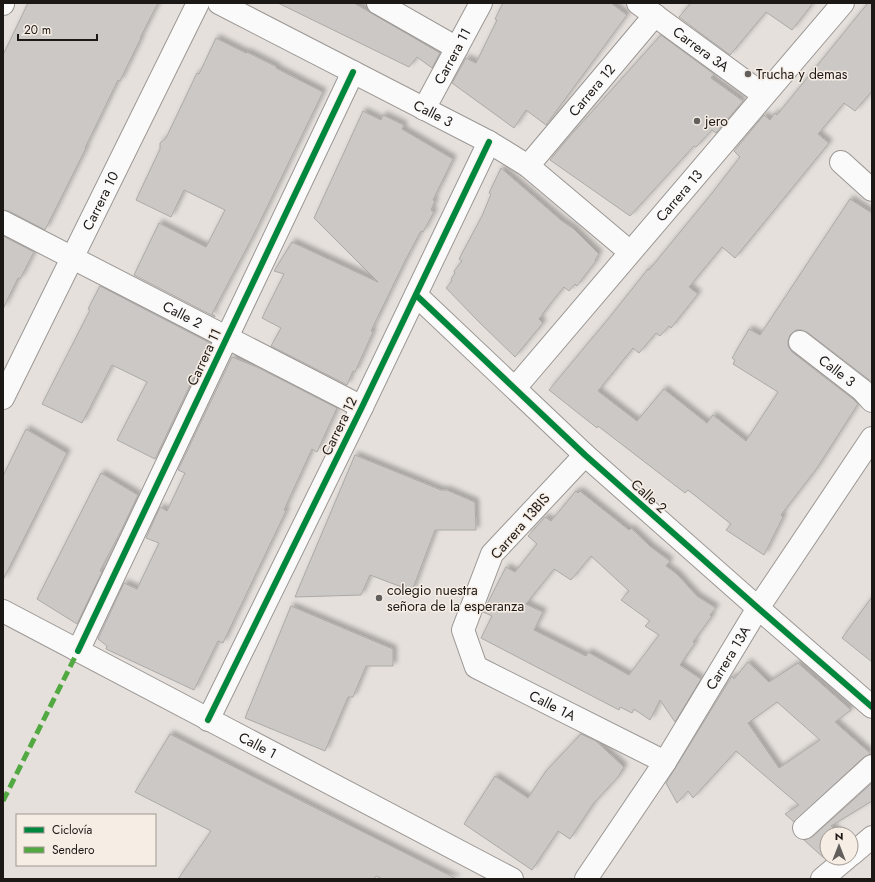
<svg xmlns="http://www.w3.org/2000/svg" width="875" height="882" font-family="Jost,sans-serif">
	<style>
		.building { fill: #ccc8c5; stroke: #adaaa6; fill-rule: evenodd; filter: url(#shadow) }
		.lines { fill: none; stroke-linecap: round; stroke-linejoin: round }
		.minor-casing { stroke: #9b9794; stroke-width: 24 }
		.minor { stroke: #fbfafa; stroke-width: 22 }
		.quiet { stroke: #52a942; stroke-width: 5; stroke-dasharray: 10 5; stroke-linecap: butt }
		.cycleway-casing { stroke: #f6ede5; stroke-width: 8 }
		.cycleway { stroke: #00873e; stroke-width: 6 }
		.poi-dot { fill: #625e5b; stroke: #f6ede5; stroke-width: 1.5 }
		.labels { text-anchor: middle; dominant-baseline: central; stroke-width: 3; stroke-linejoin: round; paint-order: stroke }
		.street-label { font-size: 14px; fill: #1c1815; stroke: #f6ede5 }
		.poi-label { font-size: 14px; fill: #1c1815; stroke: #f6ede5; text-anchor: start }
	</style>
	<defs>
		<filter id="shadow"><feDropShadow dx="3.5" dy="-3.5" stdDeviation="2" flood-color="#0004"/></filter>
	</defs>
	<rect width="100%" height="100%" fill="#e5e0dc"/>
	<path class="building" d="M28,3H158L140,38H141L120,81L118,80L85,148H86L45,230L9,211L3,210V55Z
		M278,3H354L440,53L432,68L417,57L409,67Z
		M503,3H611L627,15L546,125L526,110L514,128L452,83L466,58L476,63L497,20L495,19Z
		M691,3H813L792,30L766,12L730,55L679,17Z
		M868,3H872V91L855,111L844,103L818,134L829,143L735,258L722,247L689,287L698,294L671,328L669,326L660,336L656,333L639,353L633,348L598,391L637,421L664,389L707,423L713,415L746,441L778,392L733,364L735,360L732,358L749,329L760,335L850,199L872,213V382L807,332L801,330H796L790,335L788,341V346L792,352L853,399L858,404L817,468L781,515L783,517L764,555L726,530L731,524L688,490L685,493L598,426L597,428L549,390L609,318L648,269L649,270L713,192L740,157L734,151L764,115L770,120L775,113L777,115Z
		M661,35L714,74L711,78L743,101L716,133L712,130L696,147L694,146L630,216L550,160L570,136Z
		M216,38L246,53L247,52L277,67L276,68L323,92L253,236L212,314L215,316V317L134,275L159,223L206,247L225,210L184,190L171,217L136,200L160,149V143L166,138L197,73L199,74Z
		M363,111L381,120L383,115L404,125L402,129L453,159L433,200L435,201L431,210L434,212L423,232L421,231L405,261L371,331L373,332L355,372L353,371L347,385L271,346L281,328L262,318L284,274L274,271L292,242L378,282L314,218Z
		M501,168L562,221L574,229L599,254L595,260L596,261L577,286L575,284L569,291L564,287L550,304L539,319L543,323L515,357L478,321L446,288L452,281L451,279L455,273L454,271L462,261L459,259L482,216L491,194L489,193Z
		M3,236L34,252L20,279L18,278L3,309Z
		M100,286L210,343L155,459L117,440L147,382L112,365L82,423L42,404L90,310L88,309Z
		M232,357L257,367L337,408L317,452L312,449L284,510L286,511L223,643L218,641L194,690L106,649L107,646L98,639L124,583L137,589L159,543L146,538L160,507L167,511L185,473L178,470Z
		M26,429L67,453L3,580V476Z
		M355,455L441,490H447L475,502L476,530H435L412,591L370,575L361,595L295,597Z
		M101,473L138,495L122,529L100,571L102,572L77,624L37,599Z
		M576,491L578,493L580,491L629,530L631,528L651,547L670,561L666,566L677,574L697,596L716,608L710,615L712,616L693,642L695,643L680,665L701,679L675,722L660,700L650,720L634,709L632,713L620,707L619,710L481,638L492,616L483,612L506,567L515,572L537,544L528,536L545,517L551,521ZM591,556L629,591L621,600L650,621L645,626L659,635L629,675L588,652L586,656L534,630L543,612L526,604L554,569L571,580Z
		M872,597V662L842,638Z
		M291,606L393,649V666H366L353,697H348L325,751L245,718Z
		M748,662L769,682L798,663L851,710L835,722L871,754L864,757L794,822L785,814L799,805L736,751L693,798L688,791L677,803L666,783L732,676L734,679ZM777,702L820,740L779,768L748,723Z
		M170,734L256,778L457,879H383L376,876L374,879H178L211,831L135,792Z
		M581,734L596,741L624,767L618,777L593,804L570,839L558,831L532,870L464,824L495,776L528,798L546,771Z
		M872,783V801L831,826L840,834H827L828,858L826,860L804,840L812,837Z"/>
	<g class="lines">
		<defs>
			<g id="minor">
				<path id="s1" d="M219,3L489,142L528,166L630,252"/>
				<path d="M378,3L457,48"/>
				<path id="s2" d="M638,3L764,95"/>
				<path d="M3,4V3"/>
				<path id="s3" d="M424,109L481,3"/>
				<path d="M841,162L872,190"/>
				<path id="s4" d="M528,166L655,15"/>
				<path id="s5" d="M3,222L362,407"/>
				<path d="M416,295L585,455L758,608L872,707"/>
				<path id="s6" d="M800,342L862,390L872,401"/>
				<path id="s7" d="M515,388L843,3"/>
				<path id="s8" d="M3,398L198,3"/>
				<path id="s9" d="M585,455L492,554L463,630L476,667L665,762"/>
				<path id="s10" d="M3,611L512,879"/>
				<path d="M78,651L353,72"/>
				<path d="M208,720L362,407L489,142"/>
				<path d="M804,828L872,766"/>
				<path d="M851,855L872,837"/>
				<path id="s11" d="M586,879L665,762L758,608L872,438"/>
				<path d="M822,879L847,858"/>
			</g>
		</defs>
		<use href="#minor" class="minor-casing"/>
		<use href="#minor" class="minor"/>
		<path class="quiet" d="M3,801L78,651"/>
		<defs>
			<path id="cycleway" d="M416,295L585,455L758,608L872,707
				M78,651L353,72
				M208,720L362,407L489,142"/>
		</defs>
		<use href="#cycleway" class="cycleway-casing"/>
		<use href="#cycleway" class="cycleway"/>
	</g>
	<g class="poi-dot">
		<circle cx="748" cy="74" r="4"/>
		<circle cx="697" cy="121" r="4"/>
		<circle cx="379" cy="598" r="4"/>
	</g>
	<g class="labels">
		<g class="street-label">
			<text stroke="none"><textPath href="#s2" startOffset="78">Carrera 3A</textPath></text>
			<text stroke="none"><textPath href="#s3" startOffset="60">Carrera 11</textPath></text>
			<text stroke="none"><textPath href="#s4" startOffset="99">Carrera 12</textPath></text>
			<text stroke="none"><textPath href="#s1" startOffset="241">Calle 3</textPath></text>
			<text stroke="none"><textPath href="#s7" startOffset="253">Carrera 13</textPath></text>
			<text stroke="none"><textPath href="#s8" startOffset="220">Carrera 10</textPath></text>
			<text stroke="none"><textPath href="#s5" startOffset="202">Calle 2</textPath></text>
			<text transform="translate(204 357) rotate(-65)">Carrera 11</text>
			<text stroke="none"><textPath href="#s6" startOffset="47">Calle 3</textPath></text>
			<text transform="translate(339 426) rotate(-64)">Carrera 12</text>
			<text transform="translate(649 496) rotate(42)">Calle 2</text>
			<text transform="translate(520 526) rotate(-49)">Carrera 13BIS</text>
			<text stroke="none"><textPath href="#s11" startOffset="263">Carrera 13A</textPath></text>
			<text stroke="none"><textPath href="#s9" startOffset="342">Calle 1A</textPath></text>
			<text stroke="none"><textPath href="#s10" startOffset="288">Calle 1</textPath></text>
		</g>
		<g class="poi-label">
			<text x="756" y="74">Trucha y demas</text>
			<text x="705" y="121">jero</text>
			<text x="387" y="590">colegio nuestra<tspan x="387" dy="16">señora de la esperanza</tspan></text>
		</g>
	</g>
	<rect width="875" height="882" fill="none" stroke="#1c1815" stroke-width="8"/>
	<rect x="16" y="814" width="140" height="52" fill="#f6ede5" stroke="#9f9892"/>
	<rect x="24" y="827" width="20" height="6" fill="#00873e" stroke="#9f9892"/>
	<text x="52" y="834" font-size="12" fill="#1c1815">Ciclovía</text>
	<rect x="24" y="847" width="20" height="6" fill="#52a942" stroke="#9f9892"/>
	<text x="52" y="854" font-size="12" fill="#1c1815">Sendero</text>
	<g transform="translate(839 846)"><circle r="19" fill="#f6ede5" stroke="#9f9892"/>
	<path d="M0-3L7 15L0 10L-7 15Z" fill="#625e5b"/>
	<text y="-6" font-size="11" font-weight="bold" text-anchor="middle" fill="#1c1815">N</text>
	</g>
	<path d="M18 34v6h79v-6" fill="none" stroke="#1c1815" stroke-width="2"/>
	<text x="24" y="34" font-size="12" fill="#1c1815" stroke="#f6ede5" stroke-width="3" paint-order="stroke">20 m</text>
</svg>
